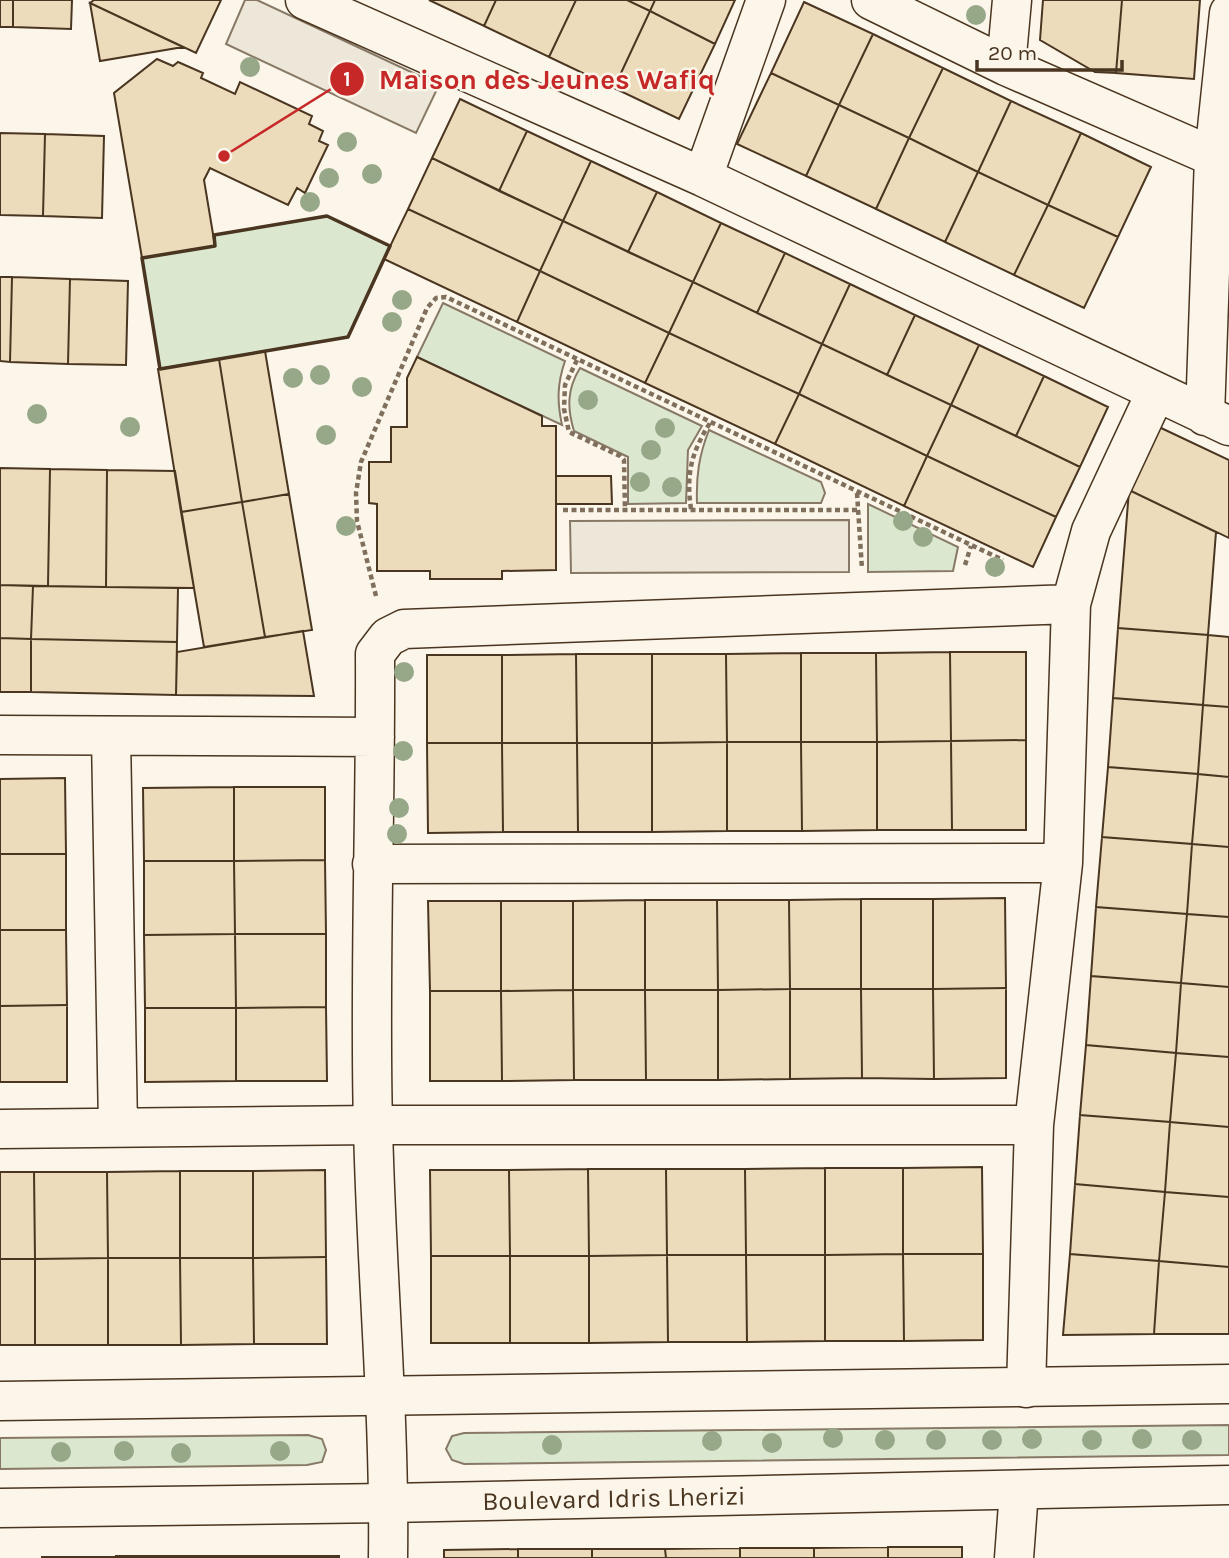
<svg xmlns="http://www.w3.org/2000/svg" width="1229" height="1558" font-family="Karla,sans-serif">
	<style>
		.green { fill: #dce7d0; stroke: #887966; stroke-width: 2 }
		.parking { fill: #ede7d9; stroke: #887966; stroke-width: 2 }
		.building { fill: #ecdcbc; stroke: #4a3520; stroke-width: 2 }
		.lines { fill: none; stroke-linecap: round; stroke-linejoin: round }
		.minor-casing { stroke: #4a3520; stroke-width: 41 }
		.major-casing { stroke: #4a3520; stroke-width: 41 }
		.path { stroke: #7f6f5c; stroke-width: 4.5; stroke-dasharray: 5 3.5; stroke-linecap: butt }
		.minor { stroke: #fbf6e9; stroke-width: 38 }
		.major { stroke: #fbf6e9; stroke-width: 38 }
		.wall { stroke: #4a3520; stroke-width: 3.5 }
		.tree { fill: #96a887 }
		.labels { text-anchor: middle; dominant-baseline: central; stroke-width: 5; stroke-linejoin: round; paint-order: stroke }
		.street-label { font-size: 26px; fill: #4a3520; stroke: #fbf6e9 }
		.leader { fill: none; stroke: #c62828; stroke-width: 2.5 }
		.callout-dot { fill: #c62828; stroke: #fbf6e9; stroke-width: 2.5 }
		.mark-label { font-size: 21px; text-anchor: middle; font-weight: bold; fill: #fff }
		.callout-label { font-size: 28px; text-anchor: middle; font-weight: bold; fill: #c62828; stroke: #fbf6e9; stroke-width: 5; stroke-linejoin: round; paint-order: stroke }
	</style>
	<rect width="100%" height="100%" fill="#fbf6e9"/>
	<path class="green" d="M327,216L390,246L348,337L160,369L142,258L215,246L214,235Z
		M443,303L565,361C557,384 557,402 562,425L417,357Z
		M580,368L702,426L688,450L686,503L628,504V457L574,431C567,408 567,389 580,368Z
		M709,430L821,482L825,493L821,503H697C696,476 699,455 709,430Z
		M868,504L958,547L953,571L868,572Z
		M1229,1425V1455L464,1464L452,1460L446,1449L452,1436L464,1433Z
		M308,1435L322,1439L326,1450L322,1462L307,1465L0,1469V1438Z"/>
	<path class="parking" d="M245,0H257L439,85L416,133L226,44Z
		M849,520V572L571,573L570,521Z"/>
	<path class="building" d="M0,0H13V27H0Z
		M13,0H72L71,29L13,27Z
		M94,0H221L196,53L90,3Z
		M429,0H496L484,26Z
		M496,0H576L549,57L484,26Z
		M576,0H627L650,11L614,88L549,57Z
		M627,0H655L650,11Z
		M655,0H735L715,44L650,11Z
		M1043,0H1122L1116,73L1095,72L1040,40Z
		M1122,0H1200L1194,79L1116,73Z
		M804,2L873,34L839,105L771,73Z
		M90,3L183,47L100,61Z
		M650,11L715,44L679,119L614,88Z
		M873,34L943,68L909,138L839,105Z
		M157,59L173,66L178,62L203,73L201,78L235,94L240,82L312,116L309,124L323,131L319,141L328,145L305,193L297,188L288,205L210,168L204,180L215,246L142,258L114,93Z
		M943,68L1011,101L978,172L909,138Z
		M771,73L839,105L806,176L737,144Z
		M460,99L527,131L499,191L432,158Z
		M1011,101L1081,133L1048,205L978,172Z
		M839,105L909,138L876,209L806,176Z
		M527,131L591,161L563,221L499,191Z
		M0,133L45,134L43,216L0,215Z
		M1081,133L1151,167L1118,237L1048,205Z
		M45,134L104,136L102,218L43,216Z
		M909,138L978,172L945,242L876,209Z
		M432,158L563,221L540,271L408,209Z
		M591,161L657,192L628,252L563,221Z
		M978,172L1048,205L1014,275L945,242Z
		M657,192L721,223L693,282L628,252Z
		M1048,205L1118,237L1084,308L1014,275Z
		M408,209L540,271L517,322L384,259Z
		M563,221L693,282L669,333L540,271Z
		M721,223L785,253L757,313L693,282Z
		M785,253L850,284L822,344L757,313Z
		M540,271L669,333L645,383L517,322Z
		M0,277H12L10,362L0,361Z
		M12,277L70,279L68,364L10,362Z
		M70,279L128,281L126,365L68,364Z
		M693,282L822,344L799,394L669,333Z
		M850,284L915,315L887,375L822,344Z
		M915,315L979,345L951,405L887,375Z
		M669,333L799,394L775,444L645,383Z
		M822,344L951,405L927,456L799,394Z
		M979,345L1044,376L1016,436L951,405Z
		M265,351L289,494L242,502L219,359Z
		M417,357L542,416V426H556V570L502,571V579H430V571H377V504L369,503V462H391V427H407V378Z
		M219,359L242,502L181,512L158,369Z
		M1044,376L1108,407L1080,467L1016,436Z
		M799,394L927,456L904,506L775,444Z
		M951,405L1080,467L1056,517L927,456Z
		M1159,427L1229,460V538L1129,490Z
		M927,456L1056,517L1033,567L904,506Z
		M0,468L50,469L48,586L0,585Z
		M50,469L107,470L106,587L48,586Z
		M107,470L175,471L194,588L106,587Z
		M556,476H611L612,504H556Z
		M1129,490L1216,532L1208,635L1118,628Z
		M289,494L312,630L265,637L242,502Z
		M242,502L265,637L204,647L181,512Z
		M0,585L33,586L31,639L0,638Z
		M33,586L178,588L177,642L31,639Z
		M1118,628L1208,635L1203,705L1113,698Z
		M303,631L314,696L176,695L177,652Z
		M1208,635L1229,637V707L1203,705Z
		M0,638L31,639V692H0Z
		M31,639L177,642L176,695L31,692Z
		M950,652L951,741L877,742L876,653Z
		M950,652H1026V740L951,741Z
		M801,653V742H727L726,654Z
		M801,653H876L877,742H801Z
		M576,654L577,743H502V655Z
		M576,654H652V743H577Z
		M652,654H726L727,742L652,743Z
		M427,655H502V743H427Z
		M1113,698L1203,705L1198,774L1108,767Z
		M1203,705L1229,707V777L1198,774Z
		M1026,740V830H952L951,741Z
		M951,741L952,830H877V742Z
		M727,742V831L652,832V743Z
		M727,742H801L802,831H727Z
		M801,742H877V830L802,831Z
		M427,743H502L503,832L428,833Z
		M502,743H577L578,832H503Z
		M577,743H652V832H578Z
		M1108,767L1198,774L1192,844L1102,837Z
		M1198,774L1229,777V847L1192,844Z
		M65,778L66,854H0V779Z
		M234,787H325V860L234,861Z
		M234,787V861H144L143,788Z
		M1102,837L1192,844L1187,914L1096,907Z
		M1192,844L1229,847V917L1187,914Z
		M0,854H66V930H0Z
		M325,860L326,934H235L234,861Z
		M144,861H234L235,934L144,935Z
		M1005,898L1006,988L933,989V899Z
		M861,899V989H790L789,900Z
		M861,899H933V989H861Z
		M645,900V990H573V901Z
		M645,900H717L718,990H645Z
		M717,900H789L790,989L718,990Z
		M428,901H501V991H430Z
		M501,901H573V990L501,991Z
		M1096,907L1187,914L1181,983L1091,976Z
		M1187,914L1229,917V987L1181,983Z
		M0,930H66L67,1005L0,1006Z
		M235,934H326V1007L236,1008Z
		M235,934L236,1008H145L144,935Z
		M1091,976L1181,983L1176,1053L1086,1045Z
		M1181,983L1229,987V1057L1176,1053Z
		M1006,988V1078L934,1079L933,989Z
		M790,989V1079L718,1080V990Z
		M790,989H861L862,1078L790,1079Z
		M861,989H933L934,1079L862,1078Z
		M573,990L574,1080L502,1081L501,991Z
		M573,990H645L646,1080H574Z
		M645,990H718V1080H646Z
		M430,991H501L502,1081H430Z
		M67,1005V1082H0V1006Z
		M326,1007L327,1081H236V1008Z
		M145,1008H236V1081L145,1082Z
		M1086,1045L1176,1053L1170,1122L1080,1115Z
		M1176,1053L1229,1057V1127L1170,1122Z
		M1080,1115L1170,1122L1165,1192L1075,1184Z
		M1170,1122L1229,1127V1197L1165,1192Z
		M982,1167L983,1254H903V1168Z
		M825,1168V1255H746L745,1169Z
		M825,1168H903V1254L825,1255Z
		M588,1169L589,1256H510L509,1170Z
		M588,1169H666L667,1255L589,1256Z
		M666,1169H745L746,1255H667Z
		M325,1170L326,1257L253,1258V1171Z
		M430,1170H509L510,1256H431Z
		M180,1171H253V1258H180Z
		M180,1171V1258H108L107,1172Z
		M0,1172H34L35,1259H0Z
		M34,1172H107L108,1258L35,1259Z
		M1075,1184L1165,1192L1159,1261L1070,1254Z
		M1165,1192L1229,1197V1267L1159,1261Z
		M903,1254L904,1341H825V1255Z
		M903,1254H983V1340L904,1341Z
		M1070,1254L1159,1261L1154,1334L1063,1335Z
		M667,1255L668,1342L589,1343V1256Z
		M667,1255H746L747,1342H668Z
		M746,1255H825V1341L747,1342Z
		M431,1256H510V1343H431Z
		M510,1256H589V1343H510Z
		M326,1257L327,1344H254L253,1258Z
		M108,1258H180L181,1345H108Z
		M108,1258V1345H35V1259Z
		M180,1258H253L254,1344L181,1345Z
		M0,1259H35V1345H0Z
		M1159,1261L1229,1267V1334H1154Z
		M888,1547H962V1558H888Z
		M888,1547V1558H814V1548Z
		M740,1548H814V1558H740Z
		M740,1548V1558H666L665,1549Z
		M518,1549H592V1558H518Z
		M518,1549V1558H444V1550Z
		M592,1549H665L666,1558H592Z
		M116,1556H191V1558H116Z
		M116,1556V1558H42V1557Z
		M191,1556H266V1558H191Z
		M266,1556H339V1558H266Z"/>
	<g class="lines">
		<defs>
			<path id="minor" d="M305,0L703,177L1229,426
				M871,0L1006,66L1214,157
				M1006,66L1012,0
				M703,177L766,0
				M1205,416L1214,157L1229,13
				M0,735L375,737
				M111,736L118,1127
				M372,864L1063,863
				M0,1129L373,1125H1034
				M1026,1388L1034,1125L1063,863L1071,604L1091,531L1156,392
				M388,1558C390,1413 376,1269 373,1125C369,968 376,811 375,654L388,637L404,629L1071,604
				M1014,1558L1019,1491"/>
			<g id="major">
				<path d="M0,1401L1229,1384"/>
				<path id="s1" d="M0,1508L389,1503L1229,1485"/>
			</g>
		</defs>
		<use href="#minor" class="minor-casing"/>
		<use href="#major" class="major-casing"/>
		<path class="path" d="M577,360L565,385L564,409L569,432L620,456L624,460L625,511
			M857,493L862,569
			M691,509C686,474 691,453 710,423
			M563,510H858
			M965,565L971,546
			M376,596L357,521L356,493L361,462L427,308L436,298L446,297L1003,560"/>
		<use href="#minor" class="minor"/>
		<use href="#major" class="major"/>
		<path class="wall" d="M327,216L390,246L348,337L160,369L142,258L215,246L214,235Z"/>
	</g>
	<g class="tree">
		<circle cx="976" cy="15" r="10"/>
		<circle cx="250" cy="67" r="10"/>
		<circle cx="347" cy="142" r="10"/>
		<circle cx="372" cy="174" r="10"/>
		<circle cx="329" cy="178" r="10"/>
		<circle cx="310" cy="202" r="10"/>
		<circle cx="402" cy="300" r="10"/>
		<circle cx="392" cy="322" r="10"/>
		<circle cx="320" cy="375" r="10"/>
		<circle cx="293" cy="378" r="10"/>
		<circle cx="362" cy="387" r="10"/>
		<circle cx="588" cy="400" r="10"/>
		<circle cx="37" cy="414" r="10"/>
		<circle cx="130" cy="427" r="10"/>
		<circle cx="665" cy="428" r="10"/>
		<circle cx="326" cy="435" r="10"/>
		<circle cx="651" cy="450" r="10"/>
		<circle cx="640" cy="482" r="10"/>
		<circle cx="672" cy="487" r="10"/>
		<circle cx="903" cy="521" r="10"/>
		<circle cx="346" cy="526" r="10"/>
		<circle cx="923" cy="537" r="10"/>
		<circle cx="995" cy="567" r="10"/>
		<circle cx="404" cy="672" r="10"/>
		<circle cx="403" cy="751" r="10"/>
		<circle cx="399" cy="808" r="10"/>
		<circle cx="397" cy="834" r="10"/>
		<circle cx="833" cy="1438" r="10"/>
		<circle cx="1032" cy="1439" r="10"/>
		<circle cx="1142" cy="1439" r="10"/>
		<circle cx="885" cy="1440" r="10"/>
		<circle cx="936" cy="1440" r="10"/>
		<circle cx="992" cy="1440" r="10"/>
		<circle cx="1092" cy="1440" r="10"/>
		<circle cx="1192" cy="1440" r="10"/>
		<circle cx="712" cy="1441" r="10"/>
		<circle cx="772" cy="1443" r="10"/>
		<circle cx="552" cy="1445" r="10"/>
		<circle cx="124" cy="1451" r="10"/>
		<circle cx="280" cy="1451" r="10"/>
		<circle cx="61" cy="1452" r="10"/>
		<circle cx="181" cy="1453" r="10"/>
	</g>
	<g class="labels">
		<g class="street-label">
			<text stroke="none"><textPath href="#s1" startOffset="614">Boulevard Idris Lherizi</textPath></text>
		</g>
	</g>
	<path class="leader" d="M224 156L347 79"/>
	<g class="callout-dot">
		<circle cx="224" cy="156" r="7"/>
		<circle cx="347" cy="79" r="18"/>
	</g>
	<g class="mark-label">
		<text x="347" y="86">1</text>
	</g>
	<g class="callout-label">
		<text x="547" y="89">Maison des Jeunes Wafiq</text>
	</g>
	<path d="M977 60v10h145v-10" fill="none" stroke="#4a3520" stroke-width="3.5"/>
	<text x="988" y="60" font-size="21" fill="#4a3520" stroke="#fbf6e9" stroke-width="5" paint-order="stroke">20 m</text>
</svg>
